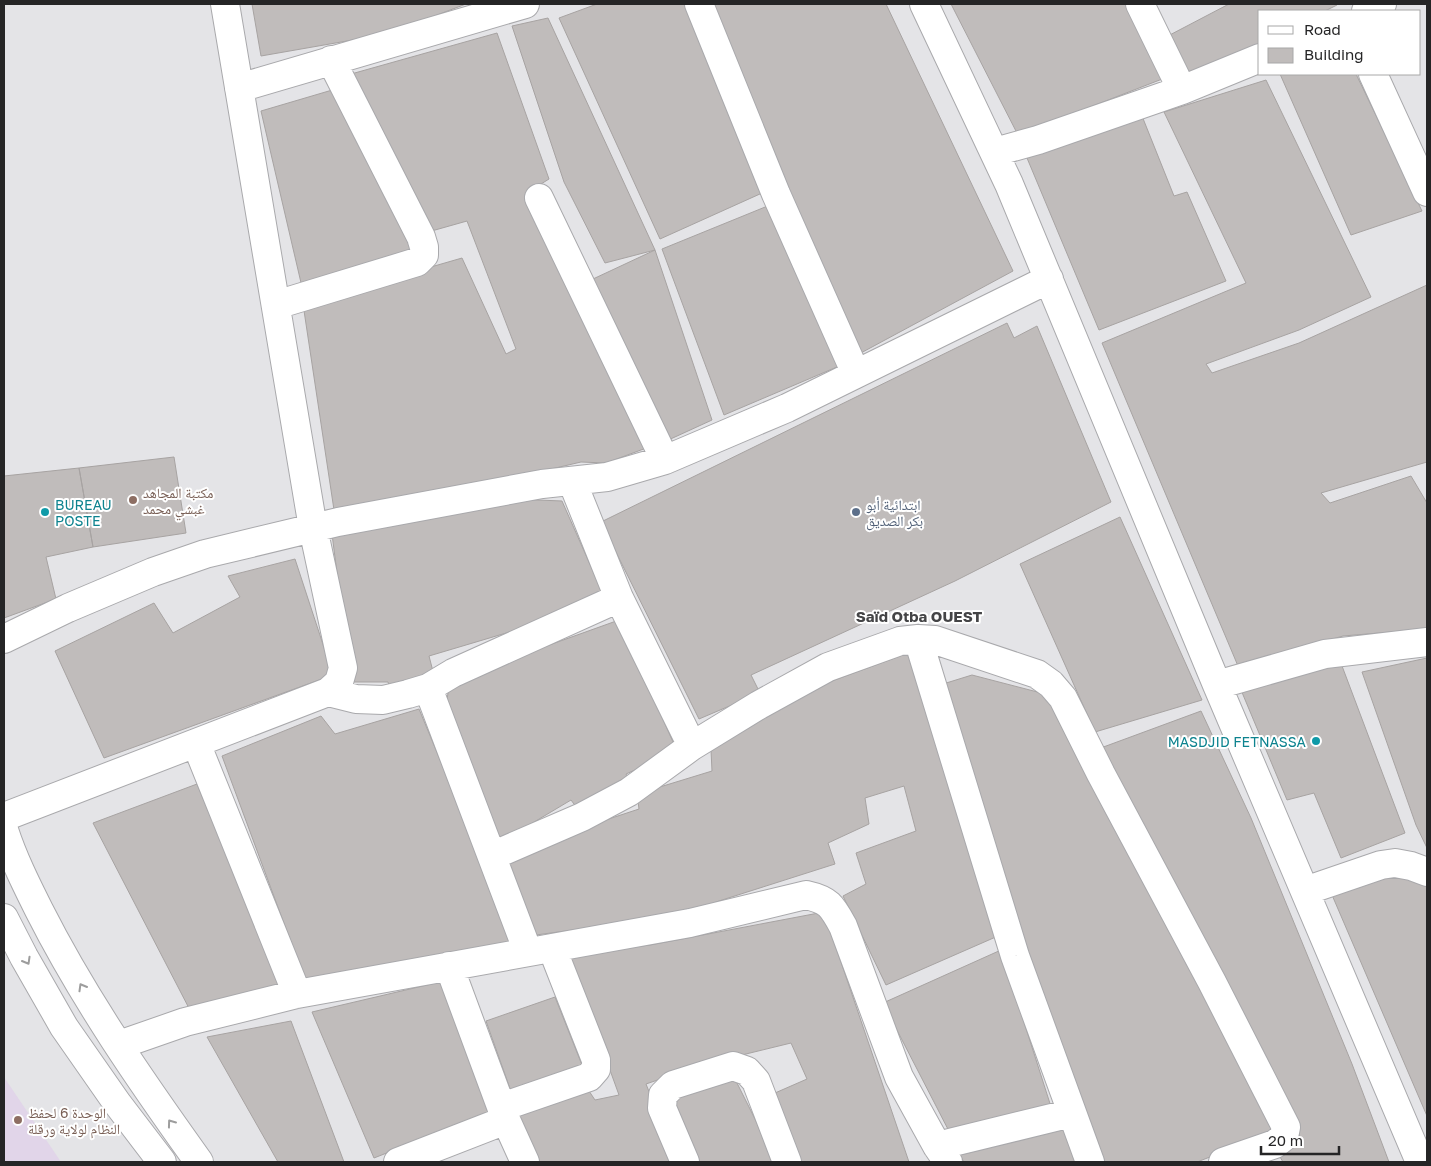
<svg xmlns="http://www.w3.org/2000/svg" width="1431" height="1166" font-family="'Golos Text','Noto Naskh Arabic',sans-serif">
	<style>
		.education { fill: #e1d5e9 }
		.building { fill: #c0bcbb; stroke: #a7a3a2 }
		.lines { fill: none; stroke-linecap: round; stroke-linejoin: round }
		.street-casing { stroke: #a9a9ac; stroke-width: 30 }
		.secondary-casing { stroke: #a9a9ac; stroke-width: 30 }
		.street { stroke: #fff; stroke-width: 28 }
		.secondary { stroke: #fff; stroke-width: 28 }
		.oneway { stroke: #9d9d9d }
		.education-dot { fill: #8d6e63; stroke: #fff; stroke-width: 2 }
		.culture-dot { fill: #0f9aa8; stroke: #fff; stroke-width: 2 }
		.service-dot { fill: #5c6f8a; stroke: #fff; stroke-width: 2 }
		.labels { text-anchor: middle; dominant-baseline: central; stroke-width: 4; stroke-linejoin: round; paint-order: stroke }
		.education-label { font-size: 14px; fill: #785e54; stroke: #fff; text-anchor: start }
		.culture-label { font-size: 14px; fill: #0d838f; stroke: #fff; text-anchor: start }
		.service-label { font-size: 14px; fill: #4e5e75; stroke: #fff; text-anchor: start }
		.neighbourhood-label { font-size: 15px; font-weight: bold; fill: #444446; stroke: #fff }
	</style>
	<rect width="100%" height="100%" fill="#e4e4e7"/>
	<path class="education" d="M4,1077L61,1162H4Z"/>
	<path class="building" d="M252,4H466L387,34L261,56Z
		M597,4H696L771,189L660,239L559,18Z
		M713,4H886L1013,271L859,354L753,111Z
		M951,4H1134L1170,76L1018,135Z
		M1229,4H1336L1337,5L1325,11H1260V44L1242,52L1184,75L1164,38Z
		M548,18L655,250L605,263L564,182L512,26Z
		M497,33L549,179L525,194L649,447L606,463L581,462L479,486L334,510L303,304L462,258L506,354L516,349L467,221L428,232L344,76Z
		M1280,74H1356L1422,211L1351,235Z
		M1266,80L1371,297L1299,330L1206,364L1212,373L1299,343L1427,285V462L1321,493L1330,503L1411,476L1427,503V629L1343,636L1238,666L1102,343L1246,283L1164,112Z
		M339,88L415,257L302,287L261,111Z
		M1142,116L1174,196L1187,192L1226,281L1099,330L1027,158Z
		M775,203L844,364L724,415L662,249Z
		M655,250L712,420L664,442L593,279Z
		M1007,323L1014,338L1037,326L1111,502L955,581L751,675L760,693L699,719L601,522Z
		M174,457L186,533L93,547L79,468Z
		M79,468L93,547L46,557L56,599L4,618V476Z
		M514,499L562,501L607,603L429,656L436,683L391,691L388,682H351L332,534Z
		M1120,517L1202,700L1095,732L1020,564Z
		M295,559L333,675L104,758L55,651L154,603L173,633L240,597L228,576Z
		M619,620L677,751L626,774L629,780L577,808L571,800L499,843L446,707L449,686L513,658Z
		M911,652L998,936L886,985L843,896L866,884L856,853L916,831L904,786L865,798L869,824L828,843L835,864L719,901L683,915L536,935L502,857L560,835L639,809L637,794L712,771L711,750L756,709Z
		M1339,658L1405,833L1341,858L1314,793L1287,800L1241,690Z
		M1427,658V848L1416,825L1362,672Z
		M972,675L1049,695L1277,1131L1197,1162H1105L1048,1016L943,684Z
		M419,709L516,943L306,983L222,756L321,716L335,734Z
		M1201,711L1251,818L1352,1064L1389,1162H1283L1277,1152L1302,1142L1296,1126L1098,749Z
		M197,784L284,991L192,1014L93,823Z
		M1398,872L1427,883V1116L1332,895Z
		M824,912L909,1162H801L775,1093L807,1079L791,1043L701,1065L646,1084L677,1162H539L516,1110L587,1088L595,1100L619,1095L568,954L650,945Z
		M1001,950L1053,1113L952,1137L883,1003Z
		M444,981L493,1111L374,1158L312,1012Z
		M555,997L582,1065L513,1097L486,1021Z
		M291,1021L344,1162H278L207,1037Z
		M732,1073L756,1121L774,1162H699L670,1094Z
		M1066,1127L1080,1162H964L958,1152Z"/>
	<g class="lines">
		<defs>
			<path id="street" d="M699,4L776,194L856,374
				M924,4L1009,184L1217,685L1420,1162
				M1140,4L1182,90
				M1366,11L1382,4
				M1373,74L1427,192
				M239,88L525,4
				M995,152L1038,140L1182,90L1260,58
				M539,198L665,460
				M276,305L417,262L424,255V247L421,237L331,60
				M572,481L619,598L692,746
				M4,639L68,608L153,572L205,554L338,522L542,484L607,477L665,460L787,408L1049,279
				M918,639L1015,956L1090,1162
				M1217,685L1325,654L1427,642
				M428,688L528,952
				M328,692L356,699L383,700L408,694L428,688L453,673L619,598
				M196,743L297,994
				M4,817L328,692L339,682L343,668L313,528L225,4
				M492,856L582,817L629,792L692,746L759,705L828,667L900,641L918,639L935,640L1037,674L1051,684L1063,698L1101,774L1212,982L1286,1127L1284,1137L1275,1144L1223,1162
				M1305,891L1381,865L1395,863L1411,866L1427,872
				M449,966L506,1120L525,1162
				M119,1045L185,1022L297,994L690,923L806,895C829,900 832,906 843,926L899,1077L937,1146L948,1162
				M502,1107L589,1077L596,1069V1060L552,948
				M937,1146L1072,1113
				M398,1162L506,1120
				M685,1162L662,1108L663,1095L673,1085L733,1066L747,1071L756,1081L787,1162"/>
			<path id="secondary" d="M4,830C13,858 26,884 39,910C84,999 141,1081 199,1162
				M4,918L24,957L64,1027L117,1103L162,1162"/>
		</defs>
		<use href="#street" class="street-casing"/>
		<use href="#secondary" class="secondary-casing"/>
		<use href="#street" class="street"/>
		<use href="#secondary" class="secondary"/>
	</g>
	<defs><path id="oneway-chevron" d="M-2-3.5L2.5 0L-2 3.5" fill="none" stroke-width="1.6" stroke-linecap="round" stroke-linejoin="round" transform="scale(1.25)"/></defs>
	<g class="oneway">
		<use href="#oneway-chevron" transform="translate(27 961) rotate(60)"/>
		<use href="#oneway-chevron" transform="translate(82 987) rotate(-120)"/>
		<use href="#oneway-chevron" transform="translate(171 1123) rotate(-126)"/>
	</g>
	<g class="education-dot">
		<circle cx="133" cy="500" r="5"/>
		<circle cx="18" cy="1120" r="5"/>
	</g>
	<g class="culture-dot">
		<circle cx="45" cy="512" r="5"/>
		<circle cx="1316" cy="741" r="5"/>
	</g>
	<circle class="service-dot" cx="856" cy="512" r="5"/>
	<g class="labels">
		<g class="education-label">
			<text x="143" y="492">مكتبة المجاهد<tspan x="143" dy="16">غبشي محمد</tspan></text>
			<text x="28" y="1112">الوحدة 6 لحفظ<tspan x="28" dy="16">النظام لولاية ورقلة</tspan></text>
		</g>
		<g class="culture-label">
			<text x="55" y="504">BUREAU<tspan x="55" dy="16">POSTE</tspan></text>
			<text x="1306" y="741" text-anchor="end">MASDJID FETNASSA</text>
		</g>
		<g class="service-label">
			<text x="866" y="504">ابتدائية أبو<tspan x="866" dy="16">بكر الصديق</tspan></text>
		</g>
		<g class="neighbourhood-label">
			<text x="919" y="616">Saïd Otba OUEST</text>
		</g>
	</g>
	<rect width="1431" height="1166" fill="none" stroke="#252526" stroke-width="10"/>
	<rect x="1258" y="10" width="162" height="65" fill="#ffffff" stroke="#a8a8a8"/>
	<rect x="1268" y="26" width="25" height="8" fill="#ffffff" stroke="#a8a8a8"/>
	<text x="1304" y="35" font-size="15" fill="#252526">Road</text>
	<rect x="1268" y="48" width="25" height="15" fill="#c0bcbb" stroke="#a8a8a8"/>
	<text x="1304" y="60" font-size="15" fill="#252526">Building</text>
	<path d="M1261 1146v8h78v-8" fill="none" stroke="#252526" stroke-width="2.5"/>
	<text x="1268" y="1146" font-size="15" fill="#252526" stroke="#ffffff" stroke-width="4" paint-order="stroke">20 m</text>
</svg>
